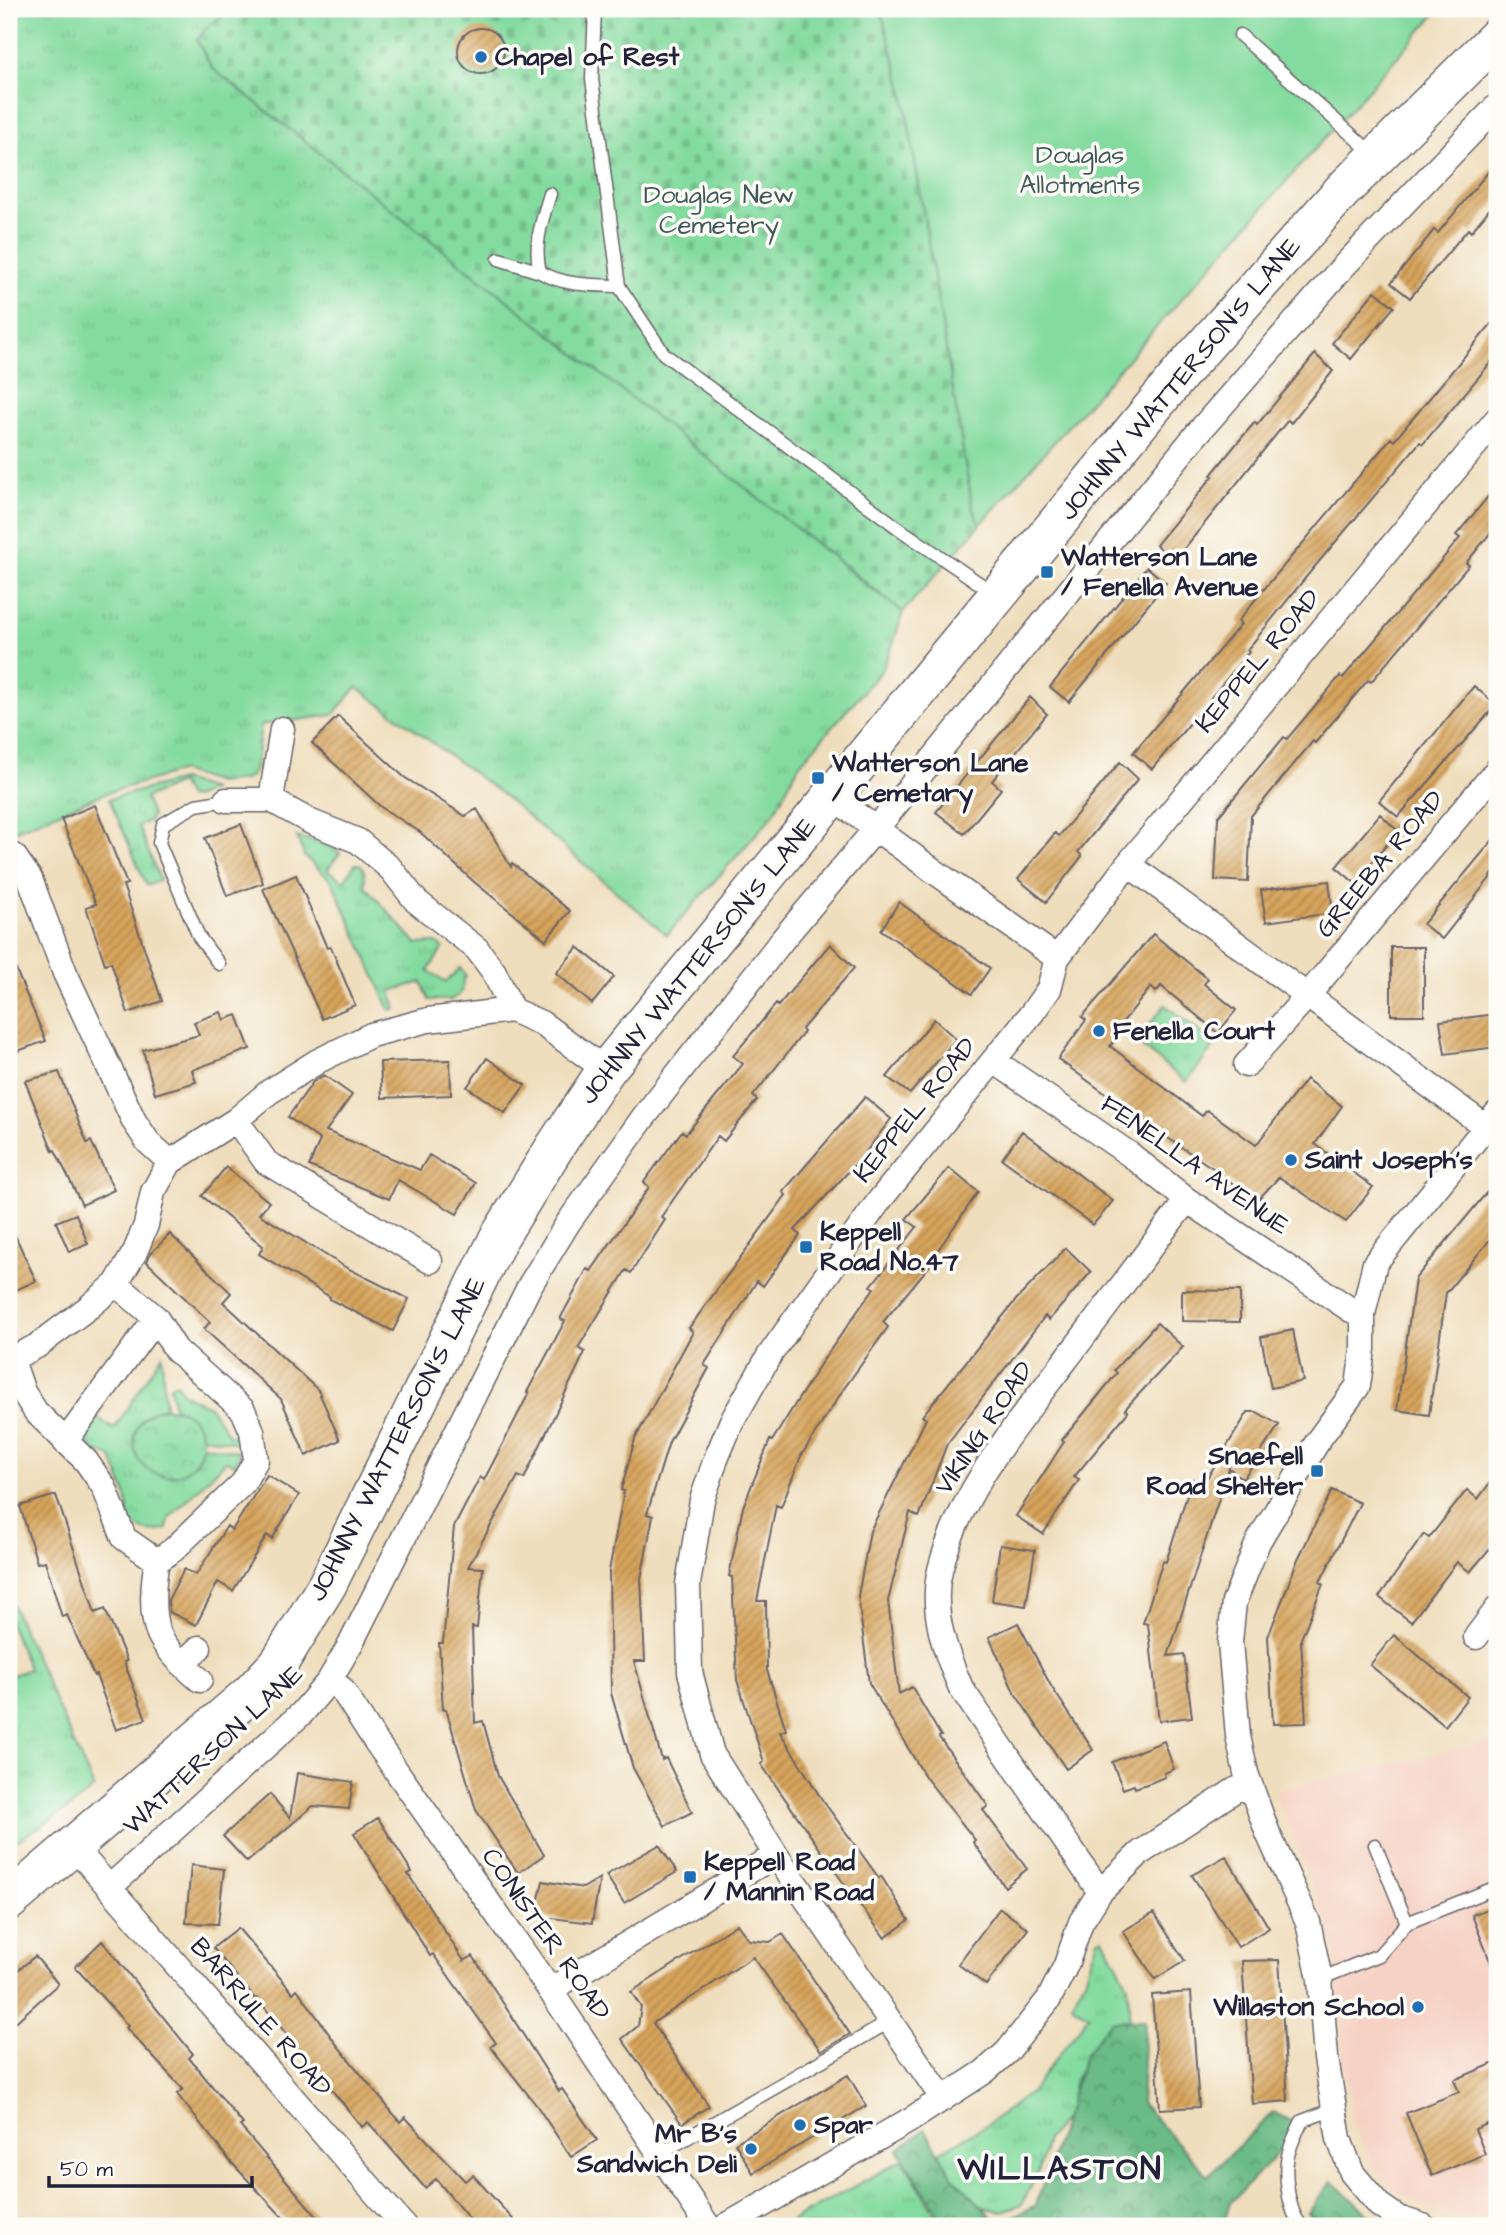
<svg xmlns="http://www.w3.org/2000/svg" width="1506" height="2235" font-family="'Architects Daughter',sans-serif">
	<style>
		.built { fill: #f6d2c4 }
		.grass { fill: url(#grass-tufts); stroke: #537e6d; stroke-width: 2 }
		.forest { fill: url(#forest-crowns); stroke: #466e60; stroke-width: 2 }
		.cemetery { fill: url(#cemetery-stones); stroke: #537e6d; stroke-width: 2 }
		.park { fill: url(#park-crowns); stroke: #537e6d; stroke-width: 2 }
		.garden { fill: #84db9f; stroke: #537e6d; stroke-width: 2 }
		.building { fill: url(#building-hatch) }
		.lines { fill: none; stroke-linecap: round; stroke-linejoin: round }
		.lane-casing { stroke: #6a6468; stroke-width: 15 }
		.street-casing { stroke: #6a6468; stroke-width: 27 }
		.highway-casing { stroke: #6a6468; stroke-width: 41 }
		.lane { stroke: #fff; stroke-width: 12 }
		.street { stroke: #fff; stroke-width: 24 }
		.highway { stroke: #fff; stroke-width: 38 }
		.poi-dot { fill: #1f6fb2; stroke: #fdfcf7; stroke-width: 2.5 }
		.labels { text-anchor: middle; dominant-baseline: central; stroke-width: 7; stroke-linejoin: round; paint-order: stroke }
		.poi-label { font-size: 26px; font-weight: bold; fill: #22223b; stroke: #fdfcf7; text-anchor: start }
		.park-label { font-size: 26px; fill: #3f5a59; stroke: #fdfcf7 }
		.street-label { font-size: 26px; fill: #22223b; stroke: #fdfcf7 }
		.district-label { font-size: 33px; font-weight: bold; letter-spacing: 2px; fill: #22223b; stroke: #fdfcf7 }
	</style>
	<defs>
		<pattern id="grass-tufts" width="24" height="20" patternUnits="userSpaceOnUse" patternTransform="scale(1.75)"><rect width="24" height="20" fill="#84db9f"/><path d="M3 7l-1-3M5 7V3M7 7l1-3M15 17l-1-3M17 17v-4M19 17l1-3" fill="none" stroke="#72bc8a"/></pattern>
		<pattern id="forest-crowns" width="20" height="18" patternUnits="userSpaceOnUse" patternTransform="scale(1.75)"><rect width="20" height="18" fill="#6bbb86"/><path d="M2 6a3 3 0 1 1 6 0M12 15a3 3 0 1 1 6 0" fill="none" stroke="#58986f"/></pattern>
		<pattern id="cemetery-stones" width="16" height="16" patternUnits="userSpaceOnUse" patternTransform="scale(1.75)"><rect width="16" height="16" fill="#84db9f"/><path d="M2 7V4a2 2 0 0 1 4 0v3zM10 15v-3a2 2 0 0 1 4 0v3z" fill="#72bc8a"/></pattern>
		<pattern id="park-crowns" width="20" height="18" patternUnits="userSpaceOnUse" patternTransform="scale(1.75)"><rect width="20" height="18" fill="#84db9f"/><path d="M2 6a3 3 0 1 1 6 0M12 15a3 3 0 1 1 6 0" fill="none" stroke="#72bc8a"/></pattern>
		<pattern id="building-hatch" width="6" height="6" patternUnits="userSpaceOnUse" patternTransform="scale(1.75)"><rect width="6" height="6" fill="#d7a45b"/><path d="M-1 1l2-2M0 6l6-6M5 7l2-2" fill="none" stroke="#ae854c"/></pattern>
	</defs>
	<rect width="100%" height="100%" fill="#fdfcf7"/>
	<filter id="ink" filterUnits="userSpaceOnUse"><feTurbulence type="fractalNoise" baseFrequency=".0143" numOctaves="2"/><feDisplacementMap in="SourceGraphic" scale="14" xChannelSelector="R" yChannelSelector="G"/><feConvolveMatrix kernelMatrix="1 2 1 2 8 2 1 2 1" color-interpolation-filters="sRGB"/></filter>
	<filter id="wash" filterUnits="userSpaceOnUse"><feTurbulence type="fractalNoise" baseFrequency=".00686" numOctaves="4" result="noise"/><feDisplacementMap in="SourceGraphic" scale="28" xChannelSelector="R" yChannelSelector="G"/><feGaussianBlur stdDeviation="1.57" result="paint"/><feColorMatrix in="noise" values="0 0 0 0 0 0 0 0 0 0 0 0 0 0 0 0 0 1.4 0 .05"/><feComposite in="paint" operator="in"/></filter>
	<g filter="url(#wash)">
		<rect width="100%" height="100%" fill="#efdebd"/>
		<path class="built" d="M1497,1741V2220L1436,2212L1394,2191L1372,2163L1355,2129L1343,2064L1335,1951L1328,1923L1274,1791Z"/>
		<path class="grass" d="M9,9H234L208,26L864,583L903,612L894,641L882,670L799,765L773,815L667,935L503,795L357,687L333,715L261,725L256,764L252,775L244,780L217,783L181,771L103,794L9,833Z
			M181,780L212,790L195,798L188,797L180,783L145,798L152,815L150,820L138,826L160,880L147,886L109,799Z
			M297,837L326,845L340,853L327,870L344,881L355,864H360L364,869L365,886L417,944L436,943L443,948L428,971L446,982L460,968L465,974L461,993L451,1000H429L422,982L391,991L396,1009L390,1010L332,881L304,856Z
			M1165,1005L1216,1044L1186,1082L1136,1042Z
			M162,1355L165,1408H161L134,1435C138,1456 140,1467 161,1475L201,1449V1445L241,1452L235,1464L226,1461L169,1518L167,1529C151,1534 137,1531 128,1518C130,1496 119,1477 111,1456C85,1450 80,1439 95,1416L114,1429Z
			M176,1383L184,1394L210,1407L229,1435L241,1436L243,1444L201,1436C196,1421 189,1414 174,1408L170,1386Z
			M9,1598L94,1788L71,1807L17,1841L9,1830V1676L29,1669L9,1623Z
			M1103,1938L1128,1985L1130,2038L1105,2043L1075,2079L1068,2113L1047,2140L1038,2173L1022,2204L1003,2212L979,2206L954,2190L936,2154L988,2124L1030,2093L1089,2015L1074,2007L1072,2003L1085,1979L1098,1939Z
			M903,2160L942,2226H782L902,2160Z"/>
		<path class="forest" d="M1145,2020L1141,2103L1208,2176L1273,2112L1302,2127L1230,2203L1223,2226H946L898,2150L925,2129L953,2177L999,2224L1036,2205L1085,2055L1111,2021Z
			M1332,2181L1382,2226H1326L1308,2213Z"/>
		<path class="cemetery" d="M234,9H880L903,89L973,510L980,525L903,612L212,68L197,40L208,26Z"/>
		<path class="park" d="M134 1442a34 34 0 1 1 68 0a34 34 0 1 1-68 0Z"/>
		<path class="garden" d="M880,9H1440L980,525L973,510L903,89Z"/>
		<g id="blocks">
			<path class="building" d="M458 51a23 23 0 1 1 46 0a23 23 0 1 1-46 0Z
				M1497,161V200L1471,232L1468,229L1410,298L1391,283L1434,230L1438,233Z
				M1375,291L1394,307L1351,359L1332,343Z
				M1497,317V355L1423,444L1420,442L1311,571L1247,650L1249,652L1152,769L1133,753L1241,624L1238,621L1260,594L1391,438L1394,441Z
				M1315,354L1333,371L1291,423L1288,420L1175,560L1156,545L1213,476L1211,475L1233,448L1255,422L1257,425Z
				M1497,486V525L1466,563L1469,565L1371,682L1368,680L1315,743L1313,741L1251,816L1248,882L1215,880L1218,817L1284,737L1287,739L1340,676L1343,678L1460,538L1456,535Z
				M1147,567L1166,583L1069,702L1050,687Z
				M1474,686L1496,705L1398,817L1379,801Z
				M1030,697L1047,714L992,781L1001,789L964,834L936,812Z
				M338,716L404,777L465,816L477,809L511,867L512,863L570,911L546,940L473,881L420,832L381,807L312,743Z
				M1120,762L1138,779L1078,852L1082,856L1046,902L1018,879L1055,833L1059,836Z
				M95,805L127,884L123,885L162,1001L128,1013L111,962L105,964L86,907L96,904L61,819Z
				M1380,814L1398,831L1355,883L1336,867Z
				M241,824L263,883L227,896L205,838Z
				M1497,835V869L1442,939L1423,924Z
				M296,875L327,948L331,947L355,1005L322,1019L263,889Z
				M1329,881L1333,913L1266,922L1261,890Z
				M899,902L990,968L972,994L881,930Z
				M1153,934L1208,979L1204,984L1236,1010L1218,1033L1161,986L1156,992L1151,987L1117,1029L1121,1033L1110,1046L1202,1116L1207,1110L1256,1145L1306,1079L1342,1106L1315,1144L1373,1187L1346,1222L1279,1177L1256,1202L1217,1171L1147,1124L1058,1059L1086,1020L1082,1017Z
				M830,944L854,968L802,1029L804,1032L753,1096L757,1100L724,1141L718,1136L661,1217L665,1220L631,1273L626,1270L578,1348L585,1352L524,1479L518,1476L468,1567L483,1568L477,1628L472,1627L475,1723L483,1721L498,1776L544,1855L518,1873L476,1810L446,1709L443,1710L439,1643H443L454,1527L480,1477L484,1480L529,1393L527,1392L565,1321L560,1319L587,1269L591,1271L649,1187L644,1182L682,1131L686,1134L743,1064L733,1056L776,1004L778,1006Z
				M578,947L614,977L592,1004L556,973Z
				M1391,947H1424V1015H1391Z
				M9,953L46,1041L9,1054Z
				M221,1012L224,1020L237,1015L250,1049L192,1070L196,1082L155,1094L143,1050L199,1035L194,1022Z
				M1497,1014V1047L1445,1054L1440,1021Z
				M934,1019L956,1039L910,1094L887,1077Z
				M487,1058L525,1085L505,1113L467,1087Z
				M450,1060L451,1095L382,1098L380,1062Z
				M59,1072L87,1143L91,1141L114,1190L82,1205L55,1150L53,1151L25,1081Z
				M324,1075L352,1095L326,1131L420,1170L429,1155L476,1183L457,1214L398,1180L389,1199L309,1166L320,1140L288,1117L313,1082Z
				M865,1097L891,1119L861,1158L795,1230L800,1235L763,1286L757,1281L704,1365L709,1368L669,1442L647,1514L653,1516L641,1579L645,1661H634L662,1760L666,1758L692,1812L665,1826L633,1768L611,1693L609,1571L624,1491L621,1490L635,1439L693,1332L689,1328L786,1195L783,1192Z
				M1022,1131L1113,1201L1093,1225L1002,1159Z
				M226,1167L269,1202L259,1214L345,1267L409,1299L393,1331L329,1299L330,1297L259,1254L263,1246L202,1196Z
				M949,1168L978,1192L929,1263L931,1264L883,1322L888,1327L843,1390L801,1456L781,1507L776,1505L757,1601H766L767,1670L786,1730L780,1732L821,1798L879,1878L881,1876L909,1920L885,1938L842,1881L761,1764L764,1762L737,1680L732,1577L729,1576L743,1507L770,1440L772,1441L821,1363L874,1288L871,1286L917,1227L906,1219Z
				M1497,1180V1231L1446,1293L1429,1415L1397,1410L1415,1279Z
				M76,1214L88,1244L69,1252L56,1222Z
				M9,1222L36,1281L9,1293Z
				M170,1234L231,1293L223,1302L318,1390L340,1440L306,1456L281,1399L204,1329L210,1322L147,1262L150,1254Z
				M1066,1248L1091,1272L1049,1320L1045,1316L947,1444L919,1517L910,1512L888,1601L899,1694L912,1687L941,1736L939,1737L988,1806L983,1810L1027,1869L1005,1887L973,1842L975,1840L926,1778L869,1683L858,1596L870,1531L926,1419L922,1416L1016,1300Z
				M1182,1290L1240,1291V1322L1182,1321Z
				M1157,1323L1183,1347L1125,1409L1128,1412L1074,1477L1079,1480L1043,1534L1016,1516L1064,1442L1062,1440L1117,1373L1114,1370Z
				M1293,1330L1303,1381L1271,1388L1261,1337Z
				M1248,1412H1257L1279,1425L1243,1479L1229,1468L1168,1656L1184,1654L1192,1717L1159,1721L1148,1624L1143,1623L1163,1561L1166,1562L1192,1479L1204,1483Z
				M1497,1473V1540L1470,1572L1457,1562L1411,1622L1379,1597L1424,1534L1429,1538L1467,1490L1478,1499Z
				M267,1475L299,1495L272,1539L267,1535L233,1591L218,1582L196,1625L169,1612L168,1600L184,1569L196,1575L227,1526L232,1530Z
				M1332,1490L1360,1503L1320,1582L1323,1584L1301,1639L1306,1723L1273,1724L1268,1637L1298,1559Z
				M56,1495L95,1613L105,1609L127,1661L124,1662L146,1719L116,1730L96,1675L94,1676L67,1615L62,1617L45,1561L37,1563L20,1506Z
				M1000,1545L1035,1550L1026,1606L992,1601Z
				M1018,1623L1051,1686L1093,1750L1066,1769L1014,1692L989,1637Z
				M1394,1635L1468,1697L1445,1726L1370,1665Z
				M1164,1741L1174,1769L1164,1773L1165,1777L1150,1783L1135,1788L1134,1785L1123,1789L1112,1762Z
				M297,1773L353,1782L349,1809L313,1806L247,1862L223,1836L270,1794L290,1818Z
				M378,1818L412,1872L408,1874L464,1961L473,1956L559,2091L562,2089L597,2140L571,2157L537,2106L490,2046L496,2043L433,1954L430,1956L354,1833Z
				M659,1845L677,1872L624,1903L606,1875Z
				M1226,1856L1269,1928L1238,1947L1192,1875Z
				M191,1865L224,1869L218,1924L186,1923Z
				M600,1878L592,1923L535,1916L543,1881L583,1888Z
				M1497,1905V1976H1496L1472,1915Z
				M1000,1908L1028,1929L986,1985L958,1964Z
				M1154,1913L1185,1961L1155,1979L1123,1931Z
				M737,1924L749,1940L770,1942L783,1934L850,2034L821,2051L753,1957L653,2023L709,2106L682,2124L622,2039L638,2026L641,2007L631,1992Z
				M238,1928L293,1993L297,1989L337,2045L400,2122L405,2117L465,2181L473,2175L519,2226H475L436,2179L425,2188L368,2122L362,2127L257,1998L255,1999L213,1948Z
				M102,1941L193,2054L189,2058L243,2124L240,2126L325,2226H291L230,2161L177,2094L183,2089L126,2028L128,2026L75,1967Z
				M35,1956L58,1984L9,2028V1978Z
				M1279,1960L1288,2101L1252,2104L1242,1961Z
				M1191,1992L1199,2107L1160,2109L1152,1995Z
				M1497,2062V2120L1475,2129L1485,2154L1432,2176L1406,2113L1459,2092L1454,2080Z
				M848,2075L866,2106L753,2173L735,2143Z"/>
		</g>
	</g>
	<g filter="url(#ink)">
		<use href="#blocks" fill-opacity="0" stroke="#6a6468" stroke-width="2"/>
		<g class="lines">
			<defs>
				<path id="lane" d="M595,9L592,79L619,286L664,354L901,530L995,594
					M1240,35L1373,154
					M550,194C542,220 533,245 540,272C565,286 591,285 619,286
					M499,259L540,272
					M219,964L199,937L159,843L163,824L196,805L226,800
					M1407,1923L1497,1887
					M1320,1979L1379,1955L1407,1923L1375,1845
					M659,2154L891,2021
					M1302,2226C1288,2212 1283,2171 1289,2152C1292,2141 1297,2131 1302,2121L1334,2109"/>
				<path id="street" d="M282,729L271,800L311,822L358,841L391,869L416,901L477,949L494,972L512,1010
					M831,796L931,869L1057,958
					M226,800H271
					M9,856H14L30,879L65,973L134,1121L148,1142L170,1162
					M1128,864L1486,1127
					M994,1061L1132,1156L1187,1200L1351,1310L1363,1314
					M1246,1065L1308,995L1497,770
					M236,1120L266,1162L430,1261
					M9,1360L37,1346L89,1307L116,1284L135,1252L146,1225L153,1192L170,1162L236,1120L269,1092L318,1061L371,1035L428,1020L512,1010L541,1023L606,1070
					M12,1360L23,1392L36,1412L86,1461L104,1487L124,1538L157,1561L173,1550L243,1483L256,1460L252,1431L243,1410L176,1350L156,1318L116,1284
					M65,1442L156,1318
					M157,1561C153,1582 150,1614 159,1634C166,1650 187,1669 200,1680
					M1476,1637L1497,1609
					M182,1664L199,1648
					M329,1681L341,1688L374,1739L550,1990L708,2226
					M74,1847L404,2226
					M110,1887L302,1713L329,1681L350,1645L530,1285L568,1223L643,1118L783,939L889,813L1196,435L1341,269L1497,106
					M1100,1892L961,1688C945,1652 930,1610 940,1570C960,1491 1017,1424 1065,1361C1106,1307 1146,1253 1187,1200
					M550,1990L776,1855
					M943,2099L776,1855L712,1754L690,1672L688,1584L702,1500L716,1459L731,1423L769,1356L879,1201L1032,1013L1049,989L1057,958L1128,864L1497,419
					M726,2226L910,2120L984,2072L1007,2052L1049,1999L1066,1965L1081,1922L1100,1892L1140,1853L1235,1790L1250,1785
					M1423,2226L1398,2218L1379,2205L1352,2173L1339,2139L1326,2058L1320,1979L1308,1922L1267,1831L1246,1773L1238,1736L1230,1642L1234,1602L1258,1542L1319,1439L1358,1386L1363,1349V1314L1375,1263L1497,1113"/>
				<path id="highway" d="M9,1901L251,1693L279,1663L327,1585L498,1239L556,1145L606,1070L1185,368L1342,191L1497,37"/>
			</defs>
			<use href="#lane" class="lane-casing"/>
			<use href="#street" class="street-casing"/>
			<use href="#highway" class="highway-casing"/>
			<use href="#lane" class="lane"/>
			<use href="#street" class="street"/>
			<use href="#highway" class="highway"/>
		</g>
	</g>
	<g class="poi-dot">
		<circle cx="481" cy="57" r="7"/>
		<rect x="1040" y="565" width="14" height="14" rx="3.5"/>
		<rect x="811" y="771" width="14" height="14" rx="3.5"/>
		<circle cx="1099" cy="1031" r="7"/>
		<circle cx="1291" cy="1160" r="7"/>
		<rect x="799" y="1240" width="14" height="14" rx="3.5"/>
		<rect x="1310" y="1464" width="14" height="14" rx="3.5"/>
		<rect x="683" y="1870" width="14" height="14" rx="3.5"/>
		<circle cx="1418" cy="2007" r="7"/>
		<circle cx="800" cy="2125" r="7"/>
		<circle cx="751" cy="2149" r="7"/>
	</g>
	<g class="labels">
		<g class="poi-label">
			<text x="495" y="57">Chapel of Rest</text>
			<text x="1061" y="557">Watterson Lane<tspan x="1061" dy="30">/ Fenella Avenue</tspan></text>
			<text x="832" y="763">Watterson Lane<tspan x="832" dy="30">/ Cemetary</tspan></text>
			<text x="1113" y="1031">Fenella Court</text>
			<text x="1305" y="1160">Saint Joseph's</text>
			<text x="820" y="1232">Keppell<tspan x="820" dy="30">Road No.47</tspan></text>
			<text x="1303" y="1456" text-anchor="end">Snaefell<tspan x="1303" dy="30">Road Shelter</tspan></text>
			<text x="704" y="1862">Keppell Road<tspan x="704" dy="30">/ Mannin Road</tspan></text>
			<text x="1404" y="2007" text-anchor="end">Willaston School</text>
			<text x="814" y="2125">Spar</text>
			<text x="737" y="2134" text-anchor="end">Mr B's<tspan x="737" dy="30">Sandwich Deli</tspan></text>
		</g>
		<g class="park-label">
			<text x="1080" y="155">Douglas<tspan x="1080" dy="30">Allotments</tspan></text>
			<text x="719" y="195">Douglas New<tspan x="719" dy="30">Cemetery</tspan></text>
		</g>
		<g class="street-label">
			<text transform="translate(1180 379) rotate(-50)">JOHNNY WATTERSON'S LANE</text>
			<text transform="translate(1258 661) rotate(-50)">KEPPEL ROAD</text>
			<text transform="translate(1380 864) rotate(-50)">GREEBA ROAD</text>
			<text transform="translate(698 961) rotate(-51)">JOHNNY WATTERSON'S LANE</text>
			<text transform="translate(915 1110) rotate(-51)">KEPPEL ROAD</text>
			<text transform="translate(1195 1165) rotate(35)">FENELLA AVENUE</text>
			<text transform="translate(984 1428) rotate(-56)">VIKING ROAD</text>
			<text transform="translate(397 1439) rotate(-63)">JOHNNY WATTERSON'S LANE</text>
			<text transform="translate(213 1750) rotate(-43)">WATTERSON LANE</text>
			<text transform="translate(546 1934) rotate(55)">CONISTER ROAD</text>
			<text transform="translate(261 2017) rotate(49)">BARRULE ROAD</text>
		</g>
		<g class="district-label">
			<text x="1060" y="2169">WILLASTON</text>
		</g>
	</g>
	<rect width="1506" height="2235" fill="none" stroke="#fdfcf7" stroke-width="35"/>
	<path d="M49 2176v10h203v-10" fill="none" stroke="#22223b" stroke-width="3.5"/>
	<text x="60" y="2176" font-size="21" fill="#22223b" stroke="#fdfcf7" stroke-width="5" paint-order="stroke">50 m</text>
</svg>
